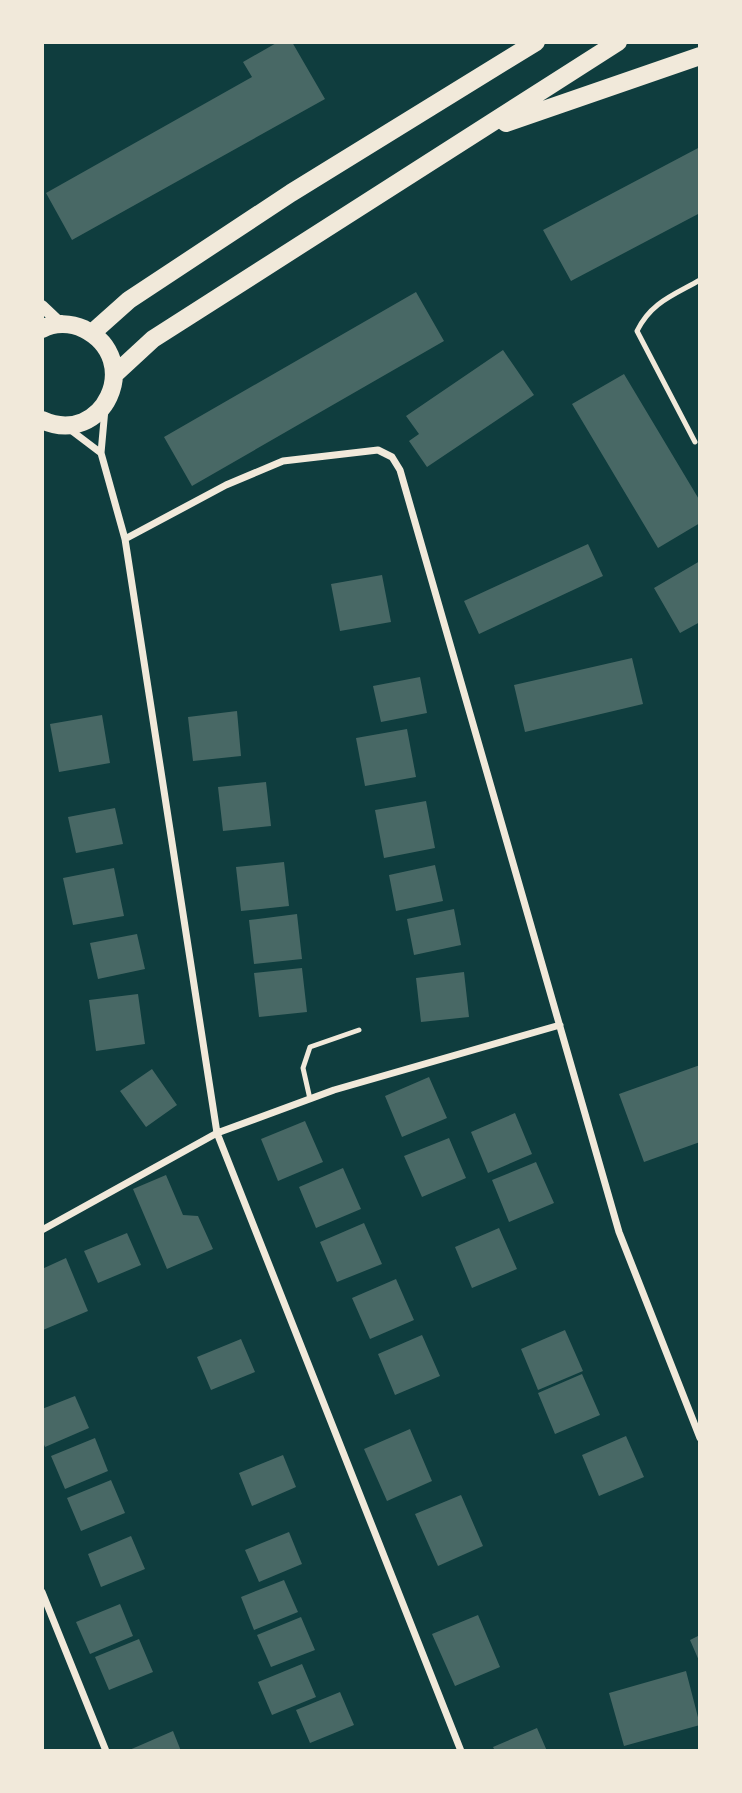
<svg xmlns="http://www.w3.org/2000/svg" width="742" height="1793" font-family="Commissioner,sans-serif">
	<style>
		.building { fill: #486865 }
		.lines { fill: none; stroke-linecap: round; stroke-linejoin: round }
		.service { stroke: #f1e9da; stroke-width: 5 }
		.minor { stroke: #f1e9da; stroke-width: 7 }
		.tertiary { stroke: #f1e9da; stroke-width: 12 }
		.primary { stroke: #f1e9da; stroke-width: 18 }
	</style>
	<rect width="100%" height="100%" fill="#0f3d3e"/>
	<path class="building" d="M278,42H292L325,99L72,240L46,193L252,77L243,62Z
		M700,147V213L571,281L543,230Z
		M416,292L444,341L192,486L164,437Z
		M503,350L534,395L427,467L409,441L419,434L406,416Z
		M624,374L700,501V523L658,548L572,404Z
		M588,544L603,576L479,634L464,601Z
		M700,561V622L680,633L654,588Z
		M382,575L391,622L340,631L331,584Z
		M632,658L643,704L525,732L514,685Z
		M420,677L427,713L381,722L373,686Z
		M237,711L241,756L193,761L188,717Z
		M102,715L110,763L59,772L50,724Z
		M407,729L416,777L365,786L356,738Z
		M266,782L271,826L223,831L218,787Z
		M426,801L435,848L384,858L375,810Z
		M115,808L123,844L76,853L68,817Z
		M284,862L289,906L241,911L236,867Z
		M435,865L443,901L396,911L389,875Z
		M114,868L124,916L73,925L63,878Z
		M454,909L461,945L414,955L407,919Z
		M297,914L302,959L254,964L249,920Z
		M137,934L145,969L98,979L90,943Z
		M302,968L307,1012L259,1017L254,973Z
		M464,972L469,1017L421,1022L416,978Z
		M138,994L145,1044L96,1051L89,1000Z
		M700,1065V1142L644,1162L619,1094Z
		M152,1069L177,1105L146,1127L120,1091Z
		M429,1077L447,1118L402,1137L385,1096Z
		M515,1113L532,1154L488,1173L471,1132Z
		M305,1121L323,1162L278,1181L261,1139Z
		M449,1138L466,1178L422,1197L404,1156Z
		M536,1162L554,1203L509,1222L492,1180Z
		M343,1168L361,1209L316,1228L299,1187Z
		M166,1175L183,1215L198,1216L213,1249L167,1269L133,1189Z
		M364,1223L382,1264L337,1282L320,1242Z
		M499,1228L517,1269L472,1288L455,1247Z
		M127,1233L141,1265L98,1283L84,1251Z
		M66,1258L88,1311L43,1330L42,1269Z
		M396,1279L414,1320L370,1339L352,1298Z
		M565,1330L583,1371L538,1390L521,1349Z
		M422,1335L440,1376L395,1395L378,1354Z
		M241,1339L255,1372L211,1390L197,1357Z
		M582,1374L600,1415L555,1434L538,1393Z
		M75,1396L89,1428L45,1447L42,1440V1409Z
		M410,1429L432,1481L387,1501L364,1449Z
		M626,1436L644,1477L599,1496L582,1455Z
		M95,1438L108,1471L65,1489L51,1456Z
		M283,1455L296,1487L252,1506L239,1473Z
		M111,1480L125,1513L81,1531L67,1498Z
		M461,1495L483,1546L438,1566L415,1514Z
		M289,1532L302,1564L259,1582L245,1550Z
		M131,1536L145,1569L101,1587L88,1554Z
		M284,1580L298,1612L254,1630L241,1597Z
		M120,1604L133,1636L90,1654L76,1622Z
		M478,1615L500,1667L455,1686L432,1634Z
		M301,1617L315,1650L271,1667L257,1635Z
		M700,1635V1663L690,1640Z
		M139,1639L153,1672L109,1690L95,1657Z
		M302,1664L316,1697L272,1715L258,1682Z
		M686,1671L700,1725L624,1746L609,1693Z
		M340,1692L354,1725L310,1743L296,1710Z
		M537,1728L547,1751H495L493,1747Z
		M173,1731L181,1751H127Z"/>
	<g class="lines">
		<path class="service" d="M695,442L637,331C651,302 674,295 700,280
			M310,1099L303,1068L310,1047L359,1030"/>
		<path class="minor" d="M105,409L101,453L125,539L217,1133L461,1751
			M68,428L101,453
			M125,539L226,485L283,461L378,450L392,457L400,470L619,1232L700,1438
			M42,1230L217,1133L334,1090L560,1025
			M42,1592L106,1751"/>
		<path class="tertiary" d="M42,306L61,324"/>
		<path class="primary" d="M506,123L700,56
			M42,329C55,322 71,323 84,329C145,360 103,448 42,420
			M92,333L129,300L291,193L536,42
			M114,375L153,339L618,42"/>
	</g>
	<rect width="742" height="1793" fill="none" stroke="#f1e9da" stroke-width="88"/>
</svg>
